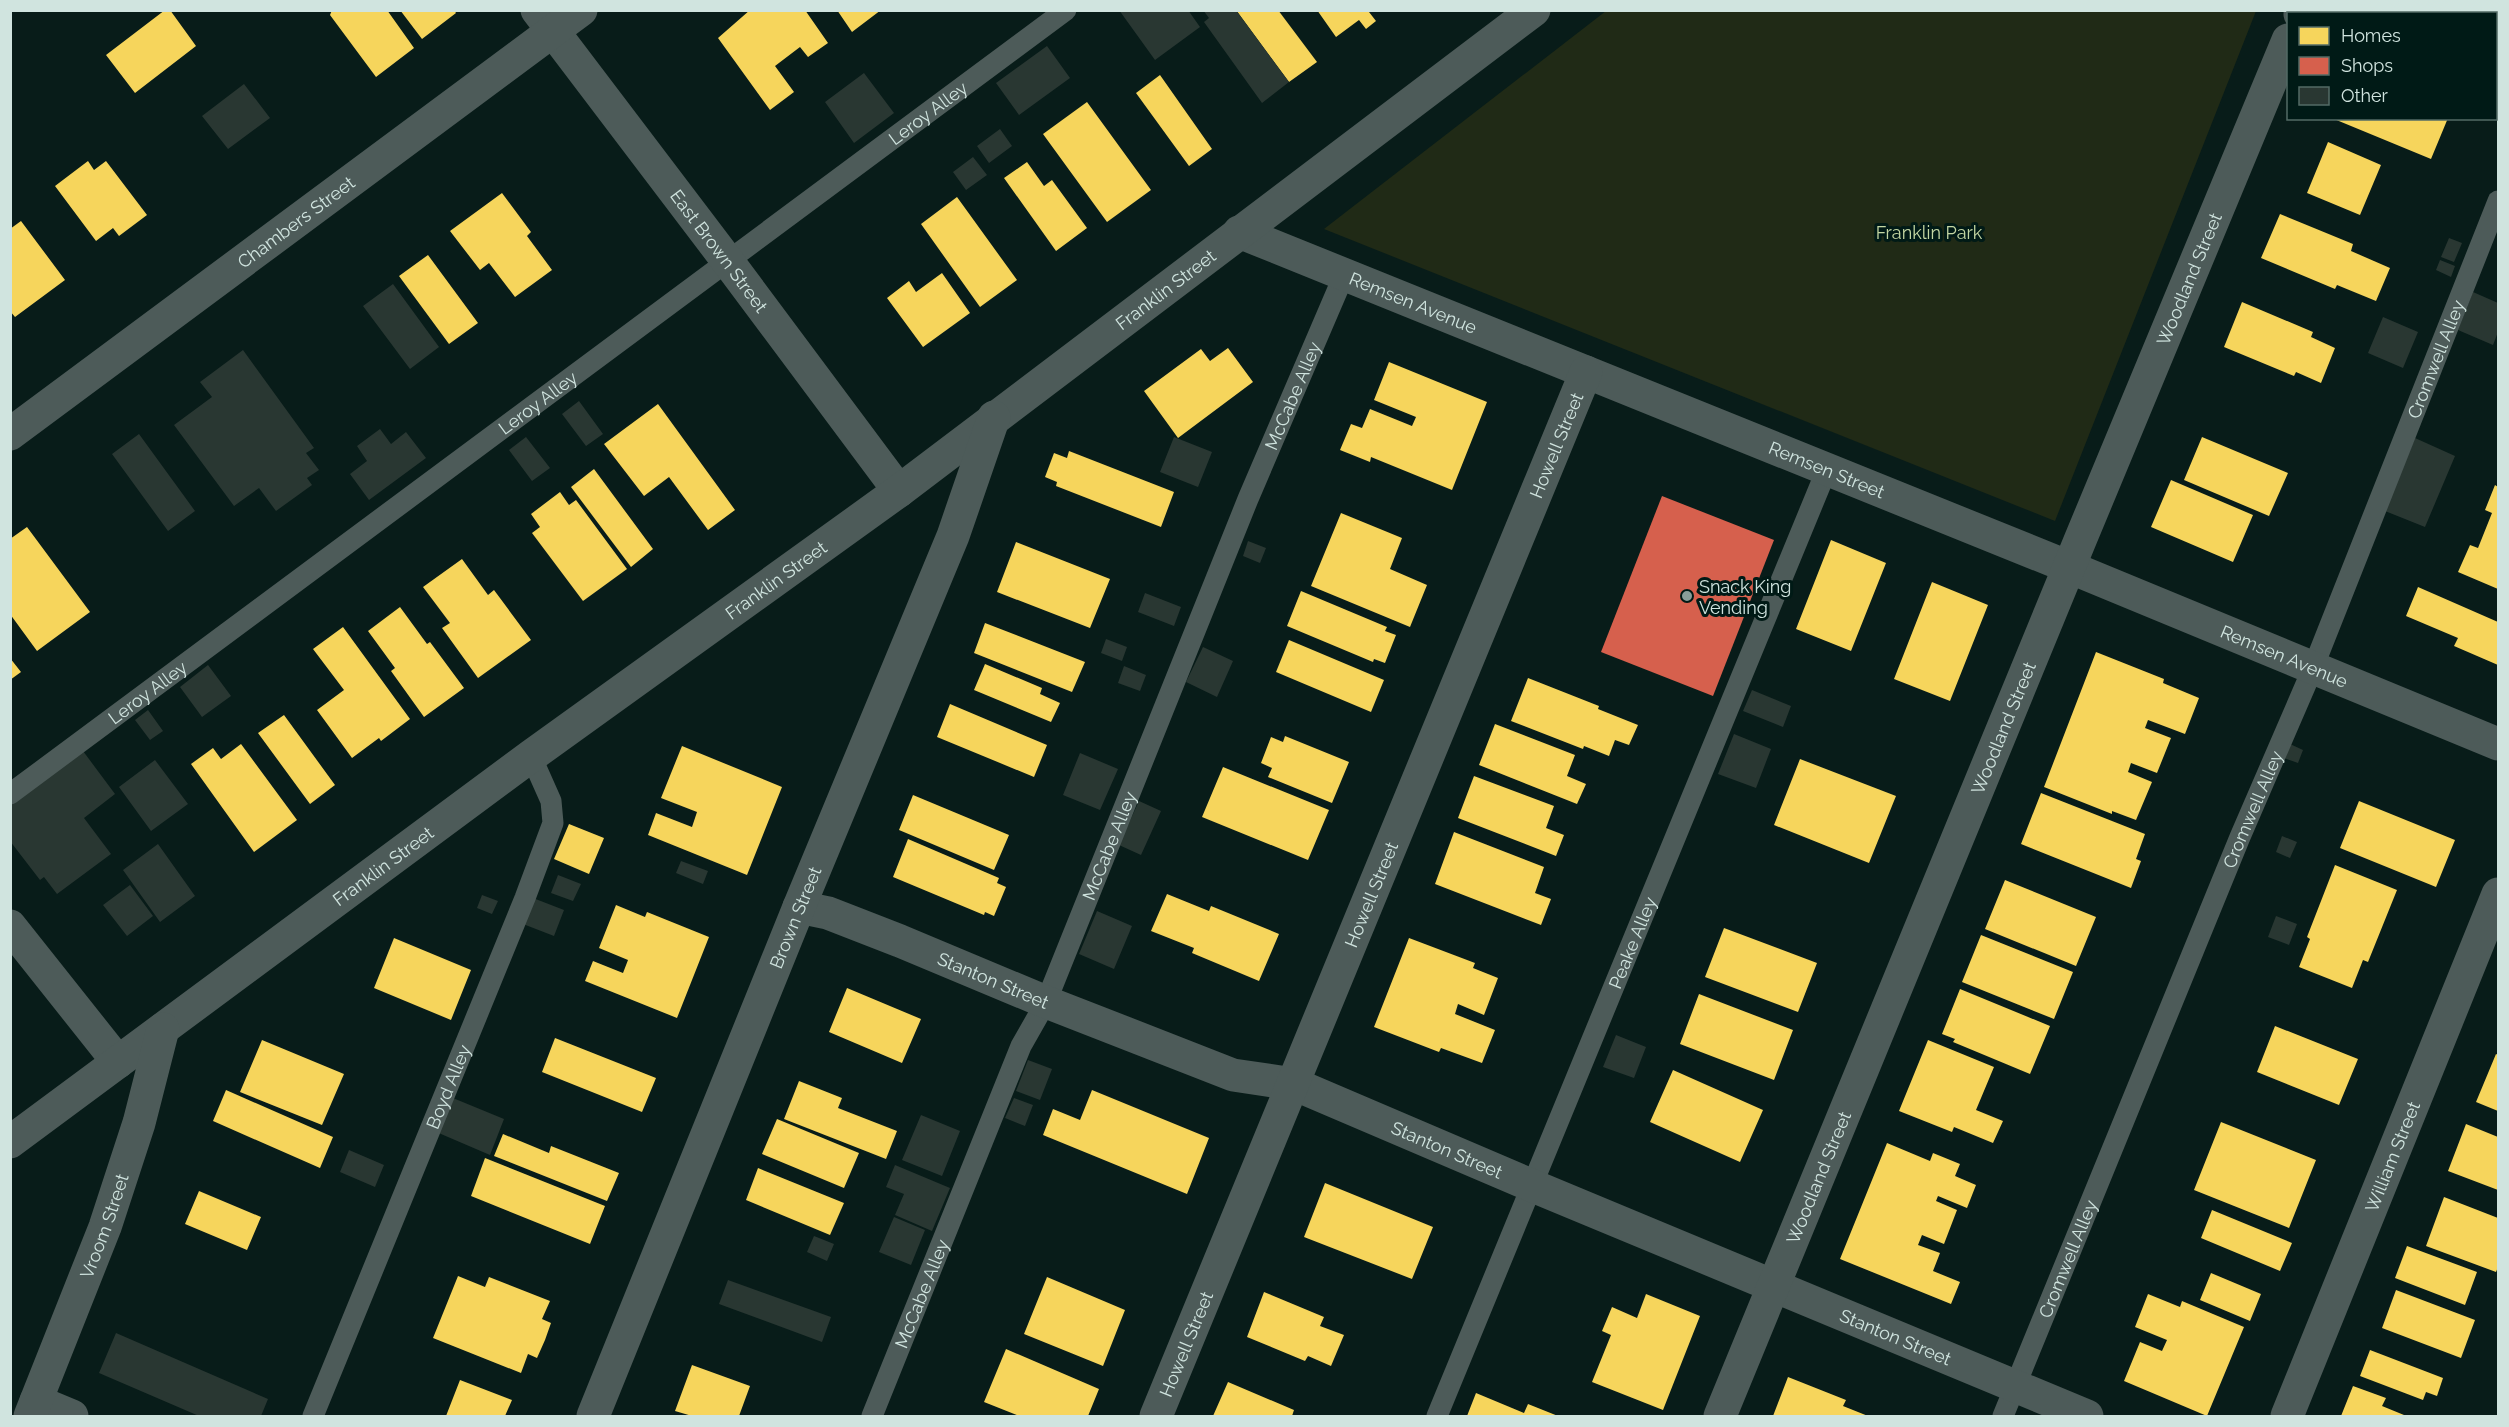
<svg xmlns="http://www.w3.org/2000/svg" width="2509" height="1427" font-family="Raleway,sans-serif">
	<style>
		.green { fill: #202a16 }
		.homes { fill: #f6d55c }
		.shops { fill: #d6604d }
		.building { fill: #293732 }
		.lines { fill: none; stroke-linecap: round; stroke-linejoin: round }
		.service { stroke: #4d5b59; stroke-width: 21 }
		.minor { stroke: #4d5b59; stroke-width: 33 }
		.tertiary { stroke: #4d5b59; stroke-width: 33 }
		.poi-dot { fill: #8a9e9a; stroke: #001a16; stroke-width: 2 }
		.labels { text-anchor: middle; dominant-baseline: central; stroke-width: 6; stroke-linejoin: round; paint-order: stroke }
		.street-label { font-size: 18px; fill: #d0e4df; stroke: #001a16 }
		.park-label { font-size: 18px; fill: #c4d7a3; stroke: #001a16 }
		.poi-label { font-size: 18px; fill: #d0e4df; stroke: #001a16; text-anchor: start }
	</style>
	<rect width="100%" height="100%" fill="#081c19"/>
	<path class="green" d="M1606,11H2256L2055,521L1324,229Z"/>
	<path class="homes" d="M165,10H170L196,46L135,93L106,55Z
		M332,10H387L414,48L376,77L330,15Z
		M400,10H454L456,13L422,39Z
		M750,10H805L828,43L808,57L800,47L775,66L794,92L770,110L718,38Z
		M837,10H881L852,32Z
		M1236,10H1278L1317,62L1289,82Z
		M1317,10H1372L1369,12L1376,21L1366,29L1359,20L1336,37Z
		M2382,10H2440L2439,14H2382Z
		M1160,75L1212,149L1189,166L1136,93Z
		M1087,102L1151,190L1107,222L1043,134Z
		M2448,118L2431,159L2334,119V118Z
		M2328,142L2381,165L2360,215L2307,193Z
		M88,161L94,170L106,161L147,215L119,236L113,228L96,241L55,186Z
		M1027,162L1044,186L1052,180L1087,228L1056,251L1004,178Z
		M502,193L531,232L527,236L552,270L515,297L489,263L480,270L450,231Z
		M957,197L1017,280L980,307L921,224Z
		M2280,214L2353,244L2351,251L2390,268L2376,301L2337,285L2335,289L2261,258Z
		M21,221L65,280L15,317L10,311V229Z
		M428,255L478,323L449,344L399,276Z
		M942,273L970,313L923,347L887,298L909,281L916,292Z
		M2242,302L2313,332L2311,337L2335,348L2321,383L2296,372L2294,376L2224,347Z
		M1228,348L1253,382L1178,438L1144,391L1201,349L1210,361Z
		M1389,362L1487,402L1452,490L1371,457L1370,462L1340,450L1351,424L1362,428L1370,409L1412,426L1416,417L1374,400Z
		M658,404L735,510L708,530L669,477L644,496L604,444Z
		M2202,437L2288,473L2269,516L2184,480Z
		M1069,451L1174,492L1161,527L1056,486L1057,482L1045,477L1054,453L1067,458Z
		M594,469L653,549L631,567L571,487Z
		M2171,480L2253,515L2233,562L2151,527Z
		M2495,485L2498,487V589L2458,572L2470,545L2478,548L2492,513L2485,510Z
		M560,492L569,505L576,500L627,569L583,601L532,533L540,527L531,514Z
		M1341,513L1402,538L1390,569L1427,585L1410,627L1311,586Z
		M27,527L90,612L37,651L10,614V539Z
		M1831,540L1886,563L1851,651L1796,629Z
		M1016,542L1110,579L1090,628L997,592Z
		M462,559L488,595L494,590L531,640L478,678L442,628L450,623L423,587Z
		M1932,582L1988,605L1950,701L1894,679Z
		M2418,587L2498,622V665L2454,646L2458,638L2406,616Z
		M1301,591L1387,627L1385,631L1396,635L1385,663L1374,659L1373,662L1287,626Z
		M400,607L427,644L430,642L464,688L424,717L391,671L395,668L368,631Z
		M985,623L1085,662L1072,692L974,653Z
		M343,627L410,719L381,741L379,738L352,758L317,710L344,690L313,649Z
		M1289,640L1384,680L1371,712L1276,672Z
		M2096,652L2164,679L2163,683L2199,698L2185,734L2148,720L2145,728L2171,738L2157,773L2131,763L2128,772L2152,782L2136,820L2112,811V814L2044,787Z
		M10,658L21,672L10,680Z
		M985,664L1042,688L1040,694L1060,703L1051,722L974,690Z
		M1528,678L1599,706L1598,709L1638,725L1629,745L1615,740L1609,756L1584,746L1583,749L1511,721Z
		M950,704L1047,745L1034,777L937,737Z
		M284,715L335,785L310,804L258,733Z
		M1495,724L1575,755L1567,776L1586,784L1577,804L1479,765Z
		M1285,736L1349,762L1332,803L1268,777L1272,768L1261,763L1271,737L1283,742Z
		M241,744L297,820L254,852L191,764L213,748L221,759Z
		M682,746L782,787L747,875L648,835L656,813L692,827L697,812L661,798Z
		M1800,759L1896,796L1869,863L1774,825Z
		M1223,767L1329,810L1308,860L1202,817Z
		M1474,776L1554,806L1546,828L1564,835L1556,856L1458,818Z
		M2041,793L2145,834L2136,859L2141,861L2131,888L2021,844Z
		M913,795L1009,835L994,870L899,830Z
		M2359,801L2455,840L2436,887L2340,848Z
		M569,824L604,838L589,874L554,859Z
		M1454,832L1544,867L1535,893L1551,899L1541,925L1435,884Z
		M908,839L999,878L997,883L1006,887L994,916L985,912L984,915L893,877Z
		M2335,865L2397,890L2368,962L2363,960L2352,988L2299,967L2310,939L2307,937Z
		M2005,880L2096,917L2076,966L1985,929Z
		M1167,894L1209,911L1211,906L1279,934L1259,981L1192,953L1194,948L1151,931Z
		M616,905L645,917L647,912L709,937L677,1018L585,981L593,961L623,973L628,960L599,948Z
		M1724,928L1817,963L1798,1012L1705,977Z
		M1981,935L2073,972L2054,1019L1962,982Z
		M394,938L471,970L451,1020L374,988Z
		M1409,938L1475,963L1473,968L1498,978L1484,1015L1458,1004L1455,1014L1495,1030L1482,1063L1441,1048L1439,1052L1374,1027Z
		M847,988L921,1019L902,1063L829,1032Z
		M1960,989L2050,1026L2030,1074L1953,1042L1955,1039L1942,1034Z
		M1699,994L1793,1030L1774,1080L1680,1044Z
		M2275,1026L2358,1059L2339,1105L2257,1072Z
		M555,1038L656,1078L642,1112L542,1072Z
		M262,1040L344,1074L322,1125L240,1092Z
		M1928,1040L1994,1067L1976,1110L2003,1121L1993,1143L1954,1127L1952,1132L1899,1111Z
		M2496,1054L2498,1055V1111L2476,1102Z
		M1673,1070L1763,1110L1740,1162L1650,1122Z
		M799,1081L842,1098L838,1108L897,1131L886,1159L784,1119Z
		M226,1090L333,1137L320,1168L213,1121Z
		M1092,1090L1209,1138L1187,1194L1043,1135L1053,1109L1080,1120Z
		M777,1119L859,1153L844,1188L762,1154Z
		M2221,1122L2316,1160L2289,1228L2194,1190Z
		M2466,1124L2498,1137V1190L2448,1171Z
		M503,1134L549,1153L551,1146L619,1173L607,1201L494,1156Z
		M1887,1143L1930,1161L1933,1153L1960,1164L1955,1176L1976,1185L1967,1208L1938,1196L1936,1201L1957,1210L1944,1244L1922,1235L1918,1245L1940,1253L1933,1271L1960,1282L1951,1304L1840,1259Z
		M485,1158L605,1206L590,1244L471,1196Z
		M758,1168L844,1203L830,1235L746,1200Z
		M1325,1183L1433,1227L1412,1279L1304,1237Z
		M199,1191L261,1217L247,1250L185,1224Z
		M2444,1197L2498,1218V1267L2496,1272L2426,1246Z
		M2212,1210L2292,1243L2280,1271L2201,1238Z
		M2407,1246L2477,1272L2465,1305L2395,1278Z
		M2211,1273L2261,1294L2250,1321L2200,1300Z
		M458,1276L485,1287L489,1277L550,1301L542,1319L551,1323L545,1340L537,1358L528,1354L521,1373L433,1338Z
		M1047,1277L1125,1310L1103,1366L1024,1334Z
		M2396,1290L2475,1320L2461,1358L2382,1328Z
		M1264,1292L1324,1317L1320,1326L1344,1335L1331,1366L1308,1356L1305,1361L1247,1337Z
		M1646,1294L1700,1316L1663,1410L1592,1382L1611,1335L1602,1331L1612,1307L1637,1318Z
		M2148,1294L2180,1307L2182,1301L2244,1327L2207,1416L2124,1381L2140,1342L2162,1351L2167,1340L2135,1327Z
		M1006,1349L1099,1389L1088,1416H1019L984,1402Z
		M2370,1350L2443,1378L2437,1396L2426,1392L2423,1400L2360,1376Z
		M692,1365L750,1386L739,1416H692L675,1411Z
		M1788,1377L1846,1400L1843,1406L1868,1416H1773Z
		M460,1380L512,1400L505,1416H446Z
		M1228,1382L1294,1410L1292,1416H1213Z
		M2353,1386L2386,1398L2382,1406L2404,1415L2403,1416H2341Z
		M1476,1393L1524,1413L1528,1404L1558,1416H1467Z"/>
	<path class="shops" d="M1662,496L1774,540L1713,696L1601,652Z"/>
	<path class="building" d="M1119,10H1188L1200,27L1155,60Z
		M1203,10H1236L1289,82L1262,103L1204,22L1209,18Z
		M1047,46L1070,78L1019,115L996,83Z
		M864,73L894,113L854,143L825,102Z
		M244,84L270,118L228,149L202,116Z
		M1000,129L1012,146L989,163L977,146Z
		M973,157L987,175L966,190L953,172Z
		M2449,238L2462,243L2454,262L2441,257Z
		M2440,260L2455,266L2451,277L2436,270Z
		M393,284L439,347L410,369L363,306Z
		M2473,292L2498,303V332L2493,345L2458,330Z
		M2383,317L2418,332L2403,368L2368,353Z
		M243,350L314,448L306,453L319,470L307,478L312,485L276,511L259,488L234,506L174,425L212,397L200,382Z
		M579,401L603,434L586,446L562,414Z
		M380,429L391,444L406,432L426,458L369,500L350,474L367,461L357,446Z
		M139,434L195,511L168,531L112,454Z
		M526,437L550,468L532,481L509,450Z
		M1174,437L1212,452L1198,487L1160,472Z
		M2415,438L2455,456L2425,527L2385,511Z
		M1248,541L1266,548L1260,563L1243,556Z
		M1145,593L1181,607L1174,626L1138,612Z
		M1106,639L1127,647L1122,661L1101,653Z
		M1203,647L1233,661L1217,697L1186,682Z
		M208,665L231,696L202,717L180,687Z
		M1124,666L1146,675L1140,691L1118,683Z
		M1752,690L1791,706L1783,727L1743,711Z
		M148,710L163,731L150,740L135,720Z
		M1734,734L1771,749L1756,788L1718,774Z
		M2290,744L2303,750L2298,763L2284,758Z
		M83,751L115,794L84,818L111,854L57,894L44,877L40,880L10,841V801Z
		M1080,753L1118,769L1100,810L1063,795Z
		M155,760L188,804L151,831L119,787Z
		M1139,801L1161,811L1141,855L1119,845Z
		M2282,836L2297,842L2290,858L2276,852Z
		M158,844L195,896L160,922L123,870Z
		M681,861L708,871L703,884L676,873Z
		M558,875L581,884L573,901L551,893Z
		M130,885L153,916L127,936L103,905Z
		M482,895L498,901L492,914L477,908Z
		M533,898L564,910L554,936L523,924Z
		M1097,911L1132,926L1114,969L1079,954Z
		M2276,916L2297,924L2289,945L2268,937Z
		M1616,1035L1646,1047L1634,1078L1603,1067Z
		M1028,1060L1052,1069L1040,1100L1016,1091Z
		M448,1096L504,1119L490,1155L434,1131Z
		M1014,1098L1033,1105L1025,1126L1005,1118Z
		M921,1115L960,1131L942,1176L902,1160Z
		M349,1150L384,1165L375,1187L340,1172Z
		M895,1165L950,1188L932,1231L895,1215L904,1194L886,1187Z
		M894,1217L925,1230L911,1265L879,1252Z
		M814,1236L834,1244L827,1261L807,1252Z
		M728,1280L831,1317L822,1342L719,1304Z
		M116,1333L268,1399L261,1416H199L99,1373Z"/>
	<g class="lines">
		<g class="service">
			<path id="s1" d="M10,794L1066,10"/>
			<path id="s2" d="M313,1416L525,898L553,823L551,801L531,756"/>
			<path id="s3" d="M872,1416L1021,1046L1046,1002L1248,499L1344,275"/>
			<path id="s4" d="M1437,1416L1827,469"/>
			<path id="s5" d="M2003,1416L2240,837L2313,668L2498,201"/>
		</g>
		<g class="minor">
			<path id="s6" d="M537,10L729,263L899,491"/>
			<path d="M2300,14L2301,10"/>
			<path id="s7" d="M1239,232L2069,567L2498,744"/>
			<path id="s8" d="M799,907L828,913L900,941L1046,1002L1233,1075L1294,1084L1533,1186L2087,1416"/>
			<path d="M10,926L118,1062"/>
			<path id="s9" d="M10,1142L531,756L899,491L1534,10"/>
			<path d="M36,1401L72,1416"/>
			<path id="s10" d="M30,1416L105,1227L139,1123L163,1029"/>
			<path id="s11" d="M593,1416L799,907L953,536L994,417"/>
			<path id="s12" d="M1156,1416L1586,372"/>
			<path id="s13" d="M1720,1416L2081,538L2288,40"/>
			<path id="s14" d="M2287,1416L2498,894"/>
		</g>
		<path class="tertiary" id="s15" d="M10,434L581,10"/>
	</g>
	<circle class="poi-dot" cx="1687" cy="596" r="6"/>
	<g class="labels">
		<g class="street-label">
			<text stroke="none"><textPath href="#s1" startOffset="1143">Leroy Alley</textPath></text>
			<text stroke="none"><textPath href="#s15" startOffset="356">Chambers Street</textPath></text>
			<text stroke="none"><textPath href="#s6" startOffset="302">East Brown Street</textPath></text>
			<text stroke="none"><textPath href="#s13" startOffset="1230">Woodland Street</textPath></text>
			<text stroke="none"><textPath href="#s9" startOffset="1436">Franklin Street</textPath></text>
			<text stroke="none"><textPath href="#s7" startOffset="188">Remsen Avenue</textPath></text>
			<text stroke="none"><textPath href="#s5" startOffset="1142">Cromwell Alley</textPath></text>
			<text stroke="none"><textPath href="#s3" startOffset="1104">McCabe Alley</textPath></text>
			<text stroke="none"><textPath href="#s1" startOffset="657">Leroy Alley</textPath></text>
			<text stroke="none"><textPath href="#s12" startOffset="1050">Howell Street</textPath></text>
			<text stroke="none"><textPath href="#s7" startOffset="634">Remsen Street</textPath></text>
			<text stroke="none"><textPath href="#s9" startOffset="950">Franklin Street</textPath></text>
			<text stroke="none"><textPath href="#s7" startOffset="1128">Remsen Avenue</textPath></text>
			<text stroke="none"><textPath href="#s1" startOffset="171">Leroy Alley</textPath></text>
			<text stroke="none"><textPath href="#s13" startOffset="744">Woodland Street</textPath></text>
			<text stroke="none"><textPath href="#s5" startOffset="656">Cromwell Alley</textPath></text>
			<text stroke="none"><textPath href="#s3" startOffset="618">McCabe Alley</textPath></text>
			<text stroke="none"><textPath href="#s9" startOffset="464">Franklin Street</textPath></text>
			<text stroke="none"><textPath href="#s12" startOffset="564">Howell Street</textPath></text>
			<text stroke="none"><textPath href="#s11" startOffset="538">Brown Street</textPath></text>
			<text stroke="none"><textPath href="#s4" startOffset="512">Peake Alley</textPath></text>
			<text stroke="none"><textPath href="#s8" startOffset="208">Stanton Street</textPath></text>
			<text stroke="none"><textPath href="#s2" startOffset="356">Boyd Alley</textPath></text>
			<text stroke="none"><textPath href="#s8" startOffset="694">Stanton Street</textPath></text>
			<text stroke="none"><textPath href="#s14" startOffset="280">William Street</textPath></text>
			<text stroke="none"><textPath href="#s13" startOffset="258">Woodland Street</textPath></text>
			<text stroke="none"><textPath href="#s10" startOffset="204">Vroom Street</textPath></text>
			<text stroke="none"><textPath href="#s5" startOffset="170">Cromwell Alley</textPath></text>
			<text stroke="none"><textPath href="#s3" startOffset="132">McCabe Alley</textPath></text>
			<text stroke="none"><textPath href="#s8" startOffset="1180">Stanton Street</textPath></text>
			<text stroke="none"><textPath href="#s12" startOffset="78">Howell Street</textPath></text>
		</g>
		<g class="park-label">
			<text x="1929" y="232">Franklin Park</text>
		</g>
		<g class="poi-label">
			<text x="1699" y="586">Snack King<tspan x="1699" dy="21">Vending</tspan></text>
		</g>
	</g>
	<rect width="2509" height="1427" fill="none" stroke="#d0e4df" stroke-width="24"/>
	<rect x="2287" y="12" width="210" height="108" fill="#001a16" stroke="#536b66" stroke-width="1.5"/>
	<rect x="2299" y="27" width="30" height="18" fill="#f6d55c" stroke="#536b66" stroke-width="1.5"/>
	<text x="2341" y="42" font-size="18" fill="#d0e4df">Homes</text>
	<rect x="2299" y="57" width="30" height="18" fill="#d6604d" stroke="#536b66" stroke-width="1.5"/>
	<text x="2341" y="72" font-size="18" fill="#d0e4df">Shops</text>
	<rect x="2299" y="87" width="30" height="18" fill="#293732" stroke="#536b66" stroke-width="1.5"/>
	<text x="2341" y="102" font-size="18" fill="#d0e4df">Other</text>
</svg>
